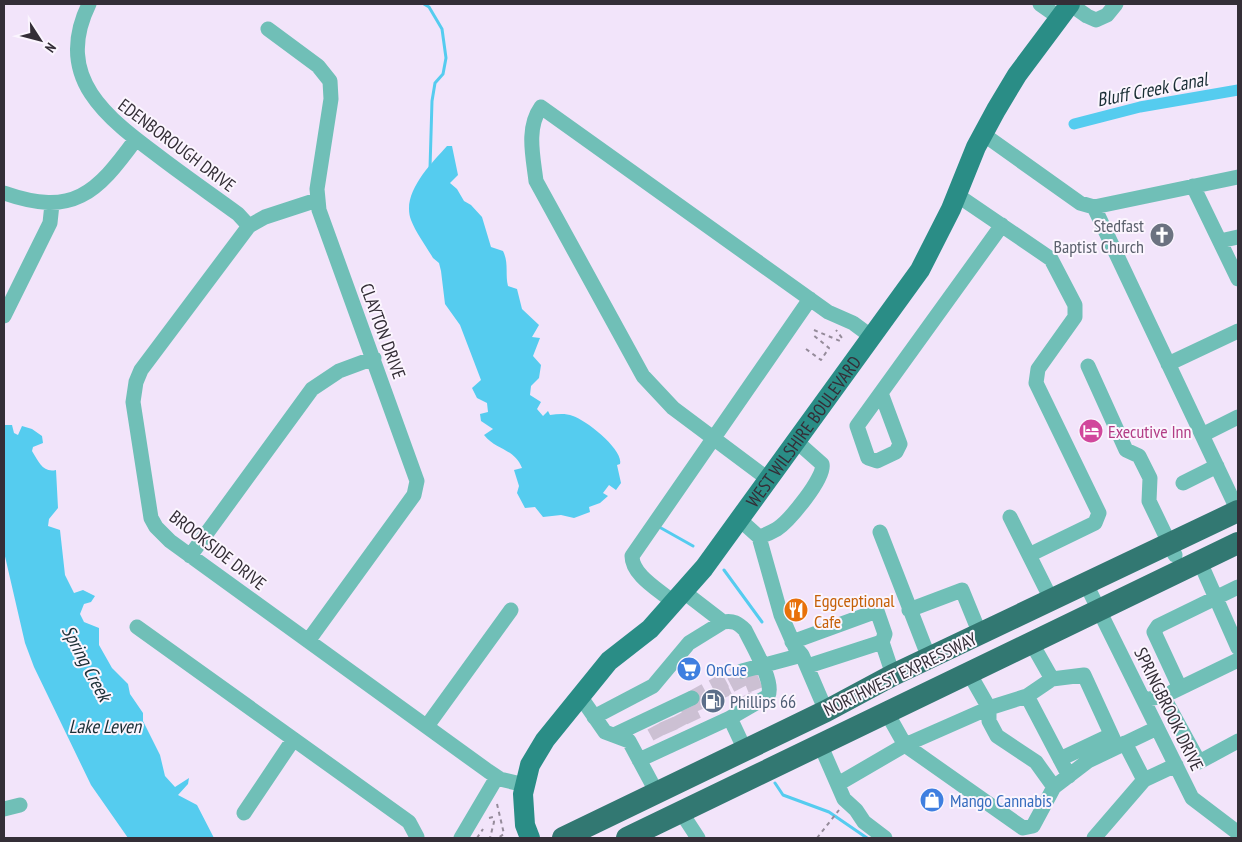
<svg xmlns="http://www.w3.org/2000/svg" width="1242" height="842" font-family="'PT Sans Narrow',sans-serif">
	<style>
		.water { fill: #55ccef }
		.lines { fill: none; stroke-linecap: round; stroke-linejoin: round }
		.stream { stroke: #55ccef; stroke-width: 3 }
		.canal { stroke: #55ccef; stroke-width: 11 }
		.minor-tunnel { stroke: #ccc0d3; stroke-width: 15; stroke-dasharray: 15 8; stroke-linecap: butt }
		.path { stroke: #958b9a; stroke-width: 2; stroke-dasharray: 4 4; stroke-linecap: butt }
		.minor { stroke: #70bfb7; stroke-width: 15 }
		.major { stroke: #2a8d86; stroke-width: 20 }
		.highway { stroke: #327872; stroke-width: 22 }
		.labels { text-anchor: middle; dominant-baseline: central; stroke-width: 4; stroke-linejoin: round; paint-order: stroke }
		.street-label { font-size: 18px; fill: #342e37; stroke: #fbf5fe }
		.worship-label { font-size: 18px; fill: #5b616d; stroke: #fbf5fe; text-anchor: end }
		.hotel-label { font-size: 18px; fill: #b23c85; stroke: #fbf5fe; text-anchor: start }
		.food-label { font-size: 18px; fill: #c56008; stroke: #fbf5fe; text-anchor: start }
		.shop-label { font-size: 18px; fill: #366cbe; stroke: #fbf5fe; text-anchor: start }
		.service-label { font-size: 18px; fill: #4e5e75; stroke: #fbf5fe; text-anchor: start }
		.water-label { font-size: 19px; font-style: italic; fill: #1a2e35; stroke: #fbf5fe }
	</style>
	<rect width="100%" height="100%" fill="#f2e4fa"/>
	<path class="water" d="M447,146H452L458,175L450,183L457,189L464,201L471,205L482,217L491,247L503,251C509,263 505,274 508,286L517,289L522,309L539,325L532,337L540,338L533,356L541,365L539,378L531,386L530,395L541,402L537,409L543,416L548,411L550,415C558,414 565,413 573,416C586,420 624,450 620,464L617,465L621,483L616,490L609,485L603,493L608,496L600,503L589,507L590,512L574,518L561,515L543,517L535,507L525,508L517,493L519,486L514,470L522,468C514,448 497,451 484,435L493,429L481,421L480,414L488,412L487,403L477,398L472,388L481,380L460,325L445,304L441,271L439,263L433,258C426,246 416,233 411,220C401,193 431,164 447,146Z
		M4,425H12L14,433L18,435L22,426L32,429L42,436L43,443L33,447L32,451C39,462 43,473 56,470L58,508L49,519L48,526L60,530L65,575L74,593L83,590L95,596L91,602L84,604L80,614L84,622L99,628V645L112,668L128,684L130,694L143,713V721L160,755L165,776L175,787L189,778L188,784L178,795L197,805L214,838H128L91,785L34,667L25,643L4,552Z"/>
	<g class="lines">
		<path class="stream" d="M424,4L429,7L442,29L446,58L443,74L435,83L432,101L430,168
			M661,528L693,546
			M724,570L762,622
			M775,783L783,795L829,812L867,838"/>
		<path class="canal" d="M1074,124L1140,107L1238,90"/>
		<path class="minor-tunnel" d="M734,675L745,696
			M750,676L756,691
			M719,684L728,704
			M697,695L706,715
			M692,698L742,671
			M688,708L694,721
			M677,715L683,726
			M666,720L671,732
			M654,726L660,737"/>
		<path class="path" d="M814,330L840,341L842,338L836,330
			M806,349L821,360L829,348L812,334
			M497,804L504,834L498,838
			M489,818L493,817L494,822L490,838
			M477,838L483,829
			M817,838L839,810"/>
		<path class="minor" d="M89,4C53,78 107,118 161,158C186,177 212,195 238,214L249,226
			M1040,4L1060,18
			M1070,4L1087,16L1096,20L1107,15L1116,4
			M268,29L318,66L330,81L331,99L317,189L319,210L417,481L414,495L308,641
			M983,134L1080,203L1094,207
			M1193,186L1238,279
			M4,193C73,217 96,194 136,139
			M957,195L1051,259L1075,305V317L1038,369L1036,383L1099,513L1095,523L1029,555
			M317,200L265,217L249,226L141,370L136,382L133,402L151,518L156,527L170,541L488,771L500,779L525,785
			M1220,241L1238,237
			M4,316L50,223L52,204
			M1168,364L1238,331
			M1088,366L1126,450L1139,456L1150,478L1149,501L1175,555
			M881,393L900,444L896,452L877,461L868,458L857,426L1002,225
			M1202,435L1238,417
			M768,479L673,408L643,376L536,181C533,156 526,128 541,107L828,312L853,323L872,337
			M1183,483L1217,466
			M1238,511L1094,207L1238,177
			M1010,517L1052,601
			M739,519L759,537L781,615L795,647L802,655
			M880,532L929,658
			M759,537C765,535 772,532 777,529C789,521 826,477 822,464L796,441
			M190,556L312,389L339,371L374,358
			M1200,562L1238,648
			M1086,584L1192,798L1238,833
			M684,592L723,622C733,620 738,623 745,630C752,645 775,682 768,696L730,718
			M674,603C661,591 632,576 632,556L810,299
			M909,610L962,590L980,634
			M137,627L409,822L417,837
			M792,642L877,611L885,634L882,642
			M1031,642L1052,679
			M808,666L882,642L893,675
			M742,671L802,655L826,711
			M969,673L989,708V721L997,736L1036,762L1054,787L1088,761L1157,728
			M1180,688L1154,632L1158,626L1238,587
			M1172,692L1238,660
			M580,696L605,732L629,741L657,793
			M1027,696L1069,776
			M1144,700L1163,696L1199,762L1238,741
			M887,713L905,745L1023,828L1033,826L1054,787
			M594,717L653,686L689,643L723,622
			M427,726L511,610
			M614,735L692,698
			M1125,743L1144,780
			M820,744L844,799L856,810L864,822L885,838
			M1060,759L1111,735
			M639,760L730,718L745,750
			M838,784L905,745L989,708L1027,696L1052,679L1084,675L1117,747
			M4,809L20,805
			M681,812L698,838
			M244,813L293,740
			M461,838L497,777
			M1094,838L1144,780L1176,765"/>
		<path class="major" id="s1" d="M530,838L525,825L523,794L530,765L545,740L609,661L650,629L704,568L920,270L951,209L976,147L996,110L1017,75L1070,4"/>
		<path class="highway" d="M563,838L826,711L893,675L1238,511
			M627,838L1238,543"/>
	</g>
	<defs>
		<symbol id="church-disc" viewBox="-11 -11 22 22"><circle r="9.5" fill="#6b7280" stroke="#fbf5fe"/><path d="M-1.2-6h2.4v3.5h3.3v2.4h-3.3V6h-2.4V-.1h-3.3v-2.4h3.3Z" fill="#fff"/></symbol>
		<symbol id="hotel-disc" viewBox="-11 -11 22 22"><circle r="9.5" fill="#d1479c" stroke="#fbf5fe"/><path d="M-6-4.5h1.5V1H6V5H4.5V3h-9V5H-6ZM-4 0a1.8 1.8 0 1 1 3.6 0ZM.5 0V-2.5h3Q6-2.5 6 0Z" fill="#fff"/></symbol>
		<symbol id="restaurant-disc" viewBox="-11 -11 22 22"><circle r="9.5" fill="#e8710a" stroke="#fbf5fe"/><path d="M-5-6h1v4h1v-4h1v4h1v-4h1v5L-1.5 .5V6h-2V.5L-5-1ZM5-6V6H3V1.5H1.5Q1.5-4 5-6Z" fill="#fff"/></symbol>
		<symbol id="supermarket-disc" viewBox="-11 -11 22 22"><circle r="9.5" fill="#3f7fe0" stroke="#fbf5fe"/><path d="M-6-5.5h2.5l.6 2H6L4.5 2H-2.5L-4.4-4H-6ZM-1.5 3.2a1.3 1.3 0 1 0 .1 0ZM3 3.2a1.3 1.3 0 1 0 .1 0Z" fill="#fff"/></symbol>
		<symbol id="fuel-disc" viewBox="-11 -11 22 22"><circle r="9.5" fill="#5c6f8a" stroke="#fbf5fe"/><path d="M-5.5-6h7V0h2V4h1.3V-2.5L3-4.5l.8-.8L6-3V5H2.5V1h-1V6h-7ZM-4.2-4.7v3.2H.2V-4.7Z" fill="#fff"/></symbol>
		<symbol id="shop-disc" viewBox="-11 -11 22 22"><circle r="9.5" fill="#3f7fe0" stroke="#fbf5fe"/><path d="M-5-2.5h2.3a2.7 3.5 0 0 1 5.4 0H5L5.5 6h-11ZM-1.5-2.5h3a1.5 2.3 0 0 0-3 0Z" fill="#fff"/></symbol>
	</defs>
	<g fill-rule="evenodd">
		<use href="#church-disc" x="1148" y="221" width="28" height="28"/>
		<use href="#hotel-disc" x="1077" y="417" width="28" height="28"/>
		<use href="#restaurant-disc" x="782" y="596" width="28" height="28"/>
		<use href="#supermarket-disc" x="675" y="655" width="28" height="28"/>
		<use href="#fuel-disc" x="699" y="687" width="28" height="28"/>
		<use href="#shop-disc" x="918" y="786" width="28" height="28"/>
	</g>
	<g class="labels">
		<g class="street-label">
			<text transform="translate(177 145) rotate(37)">EDENBOROUGH DRIVE</text>
			<text transform="translate(383 331) rotate(70)">CLAYTON DRIVE</text>
			<text stroke="none"><textPath href="#s1" startOffset="508">WEST WILSHIRE BOULEVARD</textPath></text>
			<text transform="translate(218 550) rotate(38)">BROOKSIDE DRIVE</text>
			<text transform="translate(900 674) rotate(-26)">NORTHWEST EXPRESSWAY</text>
			<text transform="translate(1169 709) rotate(64)">SPRINGBROOK DRIVE</text>
		</g>
		<g class="worship-label">
			<text x="1144" y="225">Stedfast<tspan x="1144" dy="21">Baptist Church</tspan></text>
		</g>
		<g class="hotel-label">
			<text x="1108" y="431">Executive Inn</text>
		</g>
		<g class="food-label">
			<text x="814" y="600">Eggceptional<tspan x="814" dy="21">Cafe</tspan></text>
		</g>
		<g class="shop-label">
			<text x="706" y="669">OnCue</text>
			<text x="950" y="800">Mango Cannabis</text>
		</g>
		<g class="service-label">
			<text x="730" y="701">Phillips 66</text>
		</g>
		<g class="water-label">
			<text transform="translate(1152 89) rotate(-11)">Bluff Creek Canal</text>
			<text transform="translate(87 663) rotate(62)">Spring Creek</text>
			<text x="105" y="726">Lake Leven</text>
		</g>
	</g>
	<rect width="1242" height="842" fill="none" stroke="#342e37" stroke-width="10"/>
	<g transform="translate(40 40) rotate(126)" stroke="#fbf5fe" stroke-width="4" paint-order="stroke">
	<path d="M0-4L9 19L0 12L-9 19Z" fill="#342e37"/>
	<text y="-8" font-size="14" font-weight="bold" text-anchor="middle" fill="#342e37">N</text>
	</g>
</svg>
